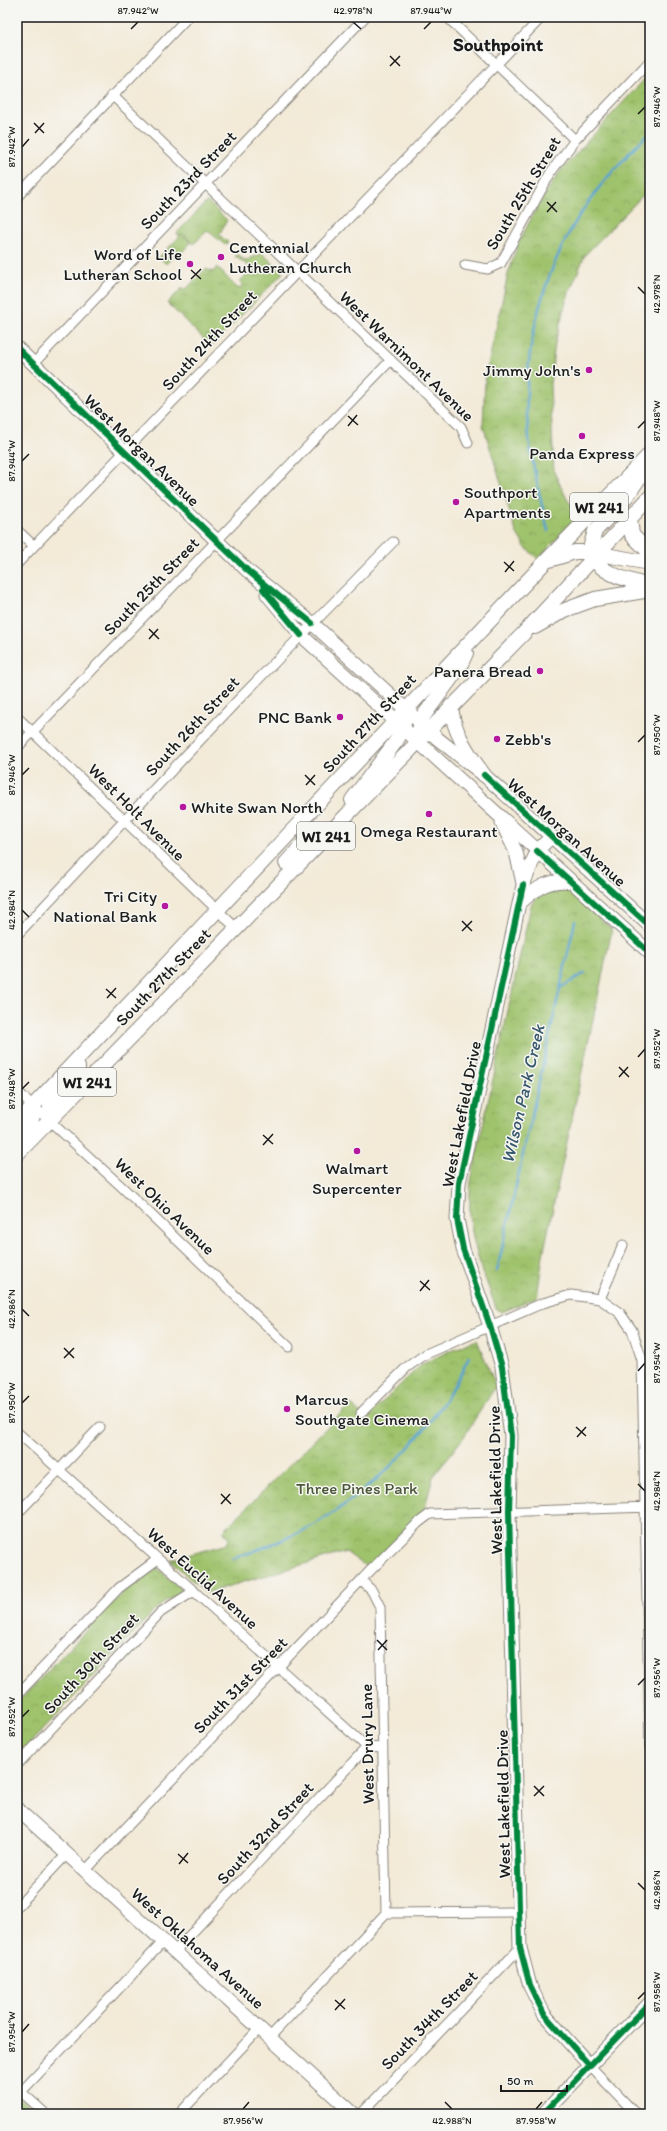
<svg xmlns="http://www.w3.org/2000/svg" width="667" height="2131" font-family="Itim,sans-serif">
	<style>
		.grass { fill: url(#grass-tufts); stroke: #5e6f44 }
		.park { fill: url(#park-crowns); stroke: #5e6f44 }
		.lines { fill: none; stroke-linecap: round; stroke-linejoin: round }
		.stream { stroke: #57a2cf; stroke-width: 2.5 }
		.street-casing { stroke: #88837a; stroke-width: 11 }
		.secondary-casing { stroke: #88837a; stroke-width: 15 }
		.primary-casing { stroke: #88837a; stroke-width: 16 }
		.street { stroke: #fff; stroke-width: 9 }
		.secondary { stroke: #fff; stroke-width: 13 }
		.primary { stroke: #fff; stroke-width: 14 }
		.cycleway-casing { stroke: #f6f6f2; stroke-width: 8 }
		.cycleway { stroke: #00873e; stroke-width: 6 }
		.ticks { fill: none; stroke: #1c1c1c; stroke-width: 1.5 }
		.poi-dot { fill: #b5179e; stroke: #f6f6f2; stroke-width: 1.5 }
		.labels { text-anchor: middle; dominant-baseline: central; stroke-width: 3; stroke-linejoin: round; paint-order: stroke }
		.shield { fill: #f6f6f2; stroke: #5d5d5c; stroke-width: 1 }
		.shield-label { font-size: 16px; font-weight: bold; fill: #1c1c1c }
		.street-label { font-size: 17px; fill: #1c1c1c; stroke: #f6f6f2 }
		.poi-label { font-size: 17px; fill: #1c1c1c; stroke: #f6f6f2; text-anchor: start }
		.park-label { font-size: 17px; fill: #4a5638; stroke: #f6f6f2 }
		.water-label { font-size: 18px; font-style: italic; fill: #37586d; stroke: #f6f6f2 }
		.quarter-label { font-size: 19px; font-weight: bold; fill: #1c1c1c; stroke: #f6f6f2 }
		.neatline { fill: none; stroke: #1c1c1c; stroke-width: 1.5 }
		.ticks-label { font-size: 10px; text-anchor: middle; fill: #1c1c1c }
	</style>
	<defs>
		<pattern id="grass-tufts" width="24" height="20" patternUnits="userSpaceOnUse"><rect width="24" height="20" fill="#9fc26c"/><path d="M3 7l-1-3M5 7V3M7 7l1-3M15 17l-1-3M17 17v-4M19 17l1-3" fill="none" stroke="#88a65d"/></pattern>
		<pattern id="park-crowns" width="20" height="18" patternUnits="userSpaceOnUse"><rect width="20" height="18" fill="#9fc26c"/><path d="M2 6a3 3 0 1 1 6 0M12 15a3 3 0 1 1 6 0" fill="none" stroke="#88a65d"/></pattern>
	</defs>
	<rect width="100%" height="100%" fill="#f6f6f2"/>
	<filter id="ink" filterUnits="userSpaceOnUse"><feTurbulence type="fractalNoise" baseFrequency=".025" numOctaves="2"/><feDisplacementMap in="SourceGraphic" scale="8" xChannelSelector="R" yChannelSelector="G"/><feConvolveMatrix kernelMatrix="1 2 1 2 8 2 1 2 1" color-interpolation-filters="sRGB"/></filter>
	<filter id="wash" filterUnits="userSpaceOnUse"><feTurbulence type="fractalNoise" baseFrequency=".012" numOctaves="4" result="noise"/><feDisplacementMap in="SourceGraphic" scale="16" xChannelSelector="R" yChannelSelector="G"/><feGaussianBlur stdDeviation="0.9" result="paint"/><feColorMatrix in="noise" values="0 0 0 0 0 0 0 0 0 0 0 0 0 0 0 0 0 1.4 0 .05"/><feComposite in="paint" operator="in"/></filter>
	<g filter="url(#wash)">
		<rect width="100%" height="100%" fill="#f3ead8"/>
		<path class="grass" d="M207,201L227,220L219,235L228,242L225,245L207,230L194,244L182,234L179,236L177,233Z
			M262,253L283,273L211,346L167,303L181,289H186L206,269L213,272L217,267L236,287L240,289L242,285L240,281L246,275L251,276L255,271L235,256L237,254L245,261Z"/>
		<path class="park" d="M650,73V188L585,255L567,298L555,343L550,385L554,472L567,499L579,515L538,559L525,547L516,532L483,425L485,379L508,274L518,244L538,205L561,170Z
			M182,234L191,243L178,256L176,254L166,264L159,257Z
			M559,887L569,891L612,930L543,1255L537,1297L502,1312L496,1308C479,1261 465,1231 471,1180L531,905L540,892Z
			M477,1340L496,1386L463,1438L433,1477L424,1511L368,1568L346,1552L206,1593L170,1560L227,1544L229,1538L223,1531L350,1404L366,1418L421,1365L453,1349Z
			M157,1568L183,1591L158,1607L17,1757V1703L124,1591Z
			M17,2096L37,2114H17Z"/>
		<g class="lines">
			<path class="stream" d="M548,531C541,501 533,470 529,439C519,354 543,261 595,193C611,171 631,151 650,132
				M560,988L585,973
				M497,1271L575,921
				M232,1559C263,1548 294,1537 322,1520C385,1480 438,1424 469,1357"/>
		</g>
	</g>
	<g filter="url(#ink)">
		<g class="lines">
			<defs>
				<path id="street" d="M447,17L575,140
					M112,95L461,427L468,443
					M17,197L188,17
					M465,265L488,269L501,263L551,172L575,140L650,61
					M33,364L365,17
					M17,530L34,546
					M17,564C191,381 367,200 542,17
					M17,717L236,928
					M17,748L391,360
					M17,935L237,701L393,542
					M17,1091L122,1187L289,1347
					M600,1299L623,1245
					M361,1413L407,1367L426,1354L543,1303L571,1295L600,1299L620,1313L632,1330L642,1360L650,1747
					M17,1432L367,1747
					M17,1514L100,1427
					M361,1580L372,1591L380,1607L386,1913
					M17,1695L119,1588L158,1559
					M17,1765L161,1612L194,1591
					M85,1871L367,1574L418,1523L430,1514L650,1507
					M17,1907L67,1854
					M174,1952L367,1747L383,1748
					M270,2037L386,1913L519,1912
					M590,2066L636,2114
					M18,2089L46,2114
					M21,2092L163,1942
					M179,2114L260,2028
					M361,2114L520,1948"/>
				<path id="secondary" d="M17,348L248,571L312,623L438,739L484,775L650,926
					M267,594L301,635L650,953
					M502,823L516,852L523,883
					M551,837L537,851L523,885L459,1183L457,1219L463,1249L490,1326L502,1367L511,1436L509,1511L520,1948L530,1986L544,2014L590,2066
					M519,904C535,889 549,878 572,882
					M17,1809L354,2114
					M543,2114L650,2003"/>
				<path id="primary" d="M647,467L621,504L595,531L589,552C600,575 628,580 650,586
					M630,518L632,535L650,553
					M549,560L575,552H589L650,563
					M535,627L565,610L595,599L650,590
					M451,706C453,732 469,755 484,775
					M416,742L422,718L460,666L466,653
					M352,800L397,740L403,729L406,711
					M286,863L305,842L306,828L302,823
					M50,1120V1105L77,1073L78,1067
					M17,1123L547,560L650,454
					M17,1139C26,1128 36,1121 33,1106
					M17,1154L523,634L650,497"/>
			</defs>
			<use href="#street" class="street-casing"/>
			<use href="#secondary" class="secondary-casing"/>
			<use href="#primary" class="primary-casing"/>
			<use href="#street" class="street"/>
			<use href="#secondary" class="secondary"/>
			<use href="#primary" class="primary"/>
			<defs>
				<path id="cycleway" d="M17,348L248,571L312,623
					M263,589L301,635
					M484,775L650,926
					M537,851L650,953
					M523,885L459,1183L457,1219L463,1249L490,1326L502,1367L511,1436L509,1511L520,1948L530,1986L544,2014L590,2066
					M543,2114L650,2003"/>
			</defs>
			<use href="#cycleway" class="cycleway-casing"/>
			<use href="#cycleway" class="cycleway"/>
		</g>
	</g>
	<path class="ticks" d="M353,22L361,29M131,29L138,22M424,29L431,22M390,56L400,66M390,66L400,56M638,114L645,107M34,123L44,133M35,133L44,123M22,147L29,139M547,202L557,212M547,212L556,202M191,270L201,279M191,279L201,269M638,287L645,294M348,416L358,425M348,426L357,415M638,428L645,421M22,461L29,454M504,562L514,571M505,572L514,561M149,629L159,639M149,639L158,629M638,742L645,735M22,775L29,768M305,775L315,785M306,785L315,775M22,910L29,917M462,921L472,931M462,931L472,921M106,989L116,998M107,998L116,988M638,1057L645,1049M619,1067L629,1077M619,1077L628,1067M22,1089L29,1082M263,1135L273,1144M263,1145L273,1134M420,1281L430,1290M420,1291L429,1280M22,1309L29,1316M64,1348L74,1358M64,1358L74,1348M638,1371L645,1363M22,1403L29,1396M576,1427L586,1436M577,1437L586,1427M638,1484L645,1491M221,1494L231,1504M221,1504L230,1494M377,1640L387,1650M378,1650L387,1640M638,1685L645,1678M22,1717L29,1710M534,1786L544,1796M534,1796L544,1786M178,1854L188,1863M179,1864L188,1853M638,1883L645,1890M638,1999L645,1992M335,2000L345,2009M335,2010L345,1999M22,2032L29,2024M445,2102L452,2109M243,2109L249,2102M536,2109L542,2102"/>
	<g class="poi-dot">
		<circle cx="221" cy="257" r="4"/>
		<circle cx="190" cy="264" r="4"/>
		<circle cx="589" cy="370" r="4"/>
		<circle cx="582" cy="436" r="4"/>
		<circle cx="456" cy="502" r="4"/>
		<circle cx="540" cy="671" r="4"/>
		<circle cx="340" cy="717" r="4"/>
		<circle cx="497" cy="739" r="4"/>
		<circle cx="183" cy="807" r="4"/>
		<circle cx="429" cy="814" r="4"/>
		<circle cx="165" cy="906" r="4"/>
		<circle cx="357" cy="1151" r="4"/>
		<circle cx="287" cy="1409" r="4"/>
	</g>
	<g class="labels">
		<g class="shield">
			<rect x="570" y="493" width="58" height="28" rx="3"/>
			<rect x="297" y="822" width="58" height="28" rx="3"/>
			<rect x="58" y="1068" width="58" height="28" rx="3"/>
		</g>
		<g class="shield-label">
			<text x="599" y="507">WI 241</text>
			<text x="326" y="836">WI 241</text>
			<text x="87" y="1082">WI 241</text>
		</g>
		<g class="street-label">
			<text transform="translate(188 180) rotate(-46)">South 23rd Street</text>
			<text transform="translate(523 193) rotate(-59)">South 25th Street</text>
			<text transform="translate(209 340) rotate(-47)">South 24th Street</text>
			<text transform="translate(407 356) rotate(44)">West Warnimont Avenue</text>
			<text transform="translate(142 450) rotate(44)">West Morgan Avenue</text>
			<text transform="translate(151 586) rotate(-46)">South 25th Street</text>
			<text transform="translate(369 723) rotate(-47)">South 27th Street</text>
			<text transform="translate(192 726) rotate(-47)">South 26th Street</text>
			<text transform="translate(137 812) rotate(45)">West Holt Avenue</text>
			<text transform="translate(567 832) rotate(42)">West Morgan Avenue</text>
			<text transform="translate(163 977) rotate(-46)">South 27th Street</text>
			<text transform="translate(461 1114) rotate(-79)">West Lakefield Drive</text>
			<text transform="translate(165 1206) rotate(44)">West Ohio Avenue</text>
			<text transform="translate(495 1480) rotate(-91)">West Lakefield Drive</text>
			<text transform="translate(203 1578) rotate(42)">West Euclid Avenue</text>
			<text transform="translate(91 1663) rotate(-47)">South 30th Street</text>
			<text transform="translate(240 1685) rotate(-46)">South 31st Street</text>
			<text transform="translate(367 1744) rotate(-91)">West Drury Lane</text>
			<text transform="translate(503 1804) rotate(-91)">West Lakefield Drive</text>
			<text transform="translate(265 1833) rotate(-47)">South 32nd Street</text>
			<text transform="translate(198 1948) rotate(42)">West Oklahoma Avenue</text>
			<text transform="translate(429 2020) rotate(-46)">South 34th Street</text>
		</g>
		<g class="poi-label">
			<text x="229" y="247">Centennial<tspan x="229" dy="20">Lutheran Church</tspan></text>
			<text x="182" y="254" text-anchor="end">Word of Life<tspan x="182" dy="20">Lutheran School</tspan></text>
			<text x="581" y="370" text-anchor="end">Jimmy John's</text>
			<text x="582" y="453" text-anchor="middle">Panda Express</text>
			<text x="464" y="492">Southport<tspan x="464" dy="20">Apartments</tspan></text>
			<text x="532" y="671" text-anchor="end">Panera Bread</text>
			<text x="332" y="717" text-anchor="end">PNC Bank</text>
			<text x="505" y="739">Zebb's</text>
			<text x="191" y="807">White Swan North</text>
			<text x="429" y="831" text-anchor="middle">Omega Restaurant</text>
			<text x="157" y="896" text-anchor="end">Tri City<tspan x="157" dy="20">National Bank</tspan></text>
			<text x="357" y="1168" text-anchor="middle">Walmart<tspan x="357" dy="20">Supercenter</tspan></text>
			<text x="295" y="1399">Marcus<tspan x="295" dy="20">Southgate Cinema</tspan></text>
		</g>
		<g class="park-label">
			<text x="357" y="1488">Three Pines Park</text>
		</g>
		<g class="water-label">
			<text transform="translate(523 1094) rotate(-77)">Wilson Park Creek</text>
		</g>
		<g class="quarter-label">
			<text x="498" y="44">Southpoint</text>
		</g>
	</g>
	<rect width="667" height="2131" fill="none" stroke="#f6f6f2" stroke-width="44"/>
	<path d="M501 2085v6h66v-6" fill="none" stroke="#1c1c1c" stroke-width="2"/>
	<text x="507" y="2085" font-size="12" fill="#1c1c1c" stroke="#f6f6f2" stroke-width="3" paint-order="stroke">50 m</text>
	<rect x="22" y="22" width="623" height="2087" class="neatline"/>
	<g class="ticks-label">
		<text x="138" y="14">87.942°W</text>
		<text x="353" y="14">42.978°N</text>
		<text x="431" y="14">87.944°W</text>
		<text transform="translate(656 107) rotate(-90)" y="4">87.946°W</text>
		<text transform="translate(11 147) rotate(-90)" y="4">87.942°W</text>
		<text transform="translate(656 294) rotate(-90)" y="4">42.978°N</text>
		<text transform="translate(656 421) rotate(-90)" y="4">87.948°W</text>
		<text transform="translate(11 461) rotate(-90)" y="4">87.944°W</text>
		<text transform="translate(656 735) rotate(-90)" y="4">87.950°W</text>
		<text transform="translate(11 775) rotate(-90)" y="4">87.946°W</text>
		<text transform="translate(11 910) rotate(-90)" y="4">42.984°N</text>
		<text transform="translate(656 1049) rotate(-90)" y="4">87.952°W</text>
		<text transform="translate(11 1089) rotate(-90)" y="4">87.948°W</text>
		<text transform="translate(11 1309) rotate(-90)" y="4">42.986°N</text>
		<text transform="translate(656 1363) rotate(-90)" y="4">87.954°W</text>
		<text transform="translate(11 1403) rotate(-90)" y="4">87.950°W</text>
		<text transform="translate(656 1491) rotate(-90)" y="4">42.984°N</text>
		<text transform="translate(656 1678) rotate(-90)" y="4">87.956°W</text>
		<text transform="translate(11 1717) rotate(-90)" y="4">87.952°W</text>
		<text transform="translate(656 1890) rotate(-90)" y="4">42.986°N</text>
		<text transform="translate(656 1992) rotate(-90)" y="4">87.958°W</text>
		<text transform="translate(11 2032) rotate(-90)" y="4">87.954°W</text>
		<text x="243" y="2124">87.956°W</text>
		<text x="452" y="2124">42.988°N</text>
		<text x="536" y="2124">87.958°W</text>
	</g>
</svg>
